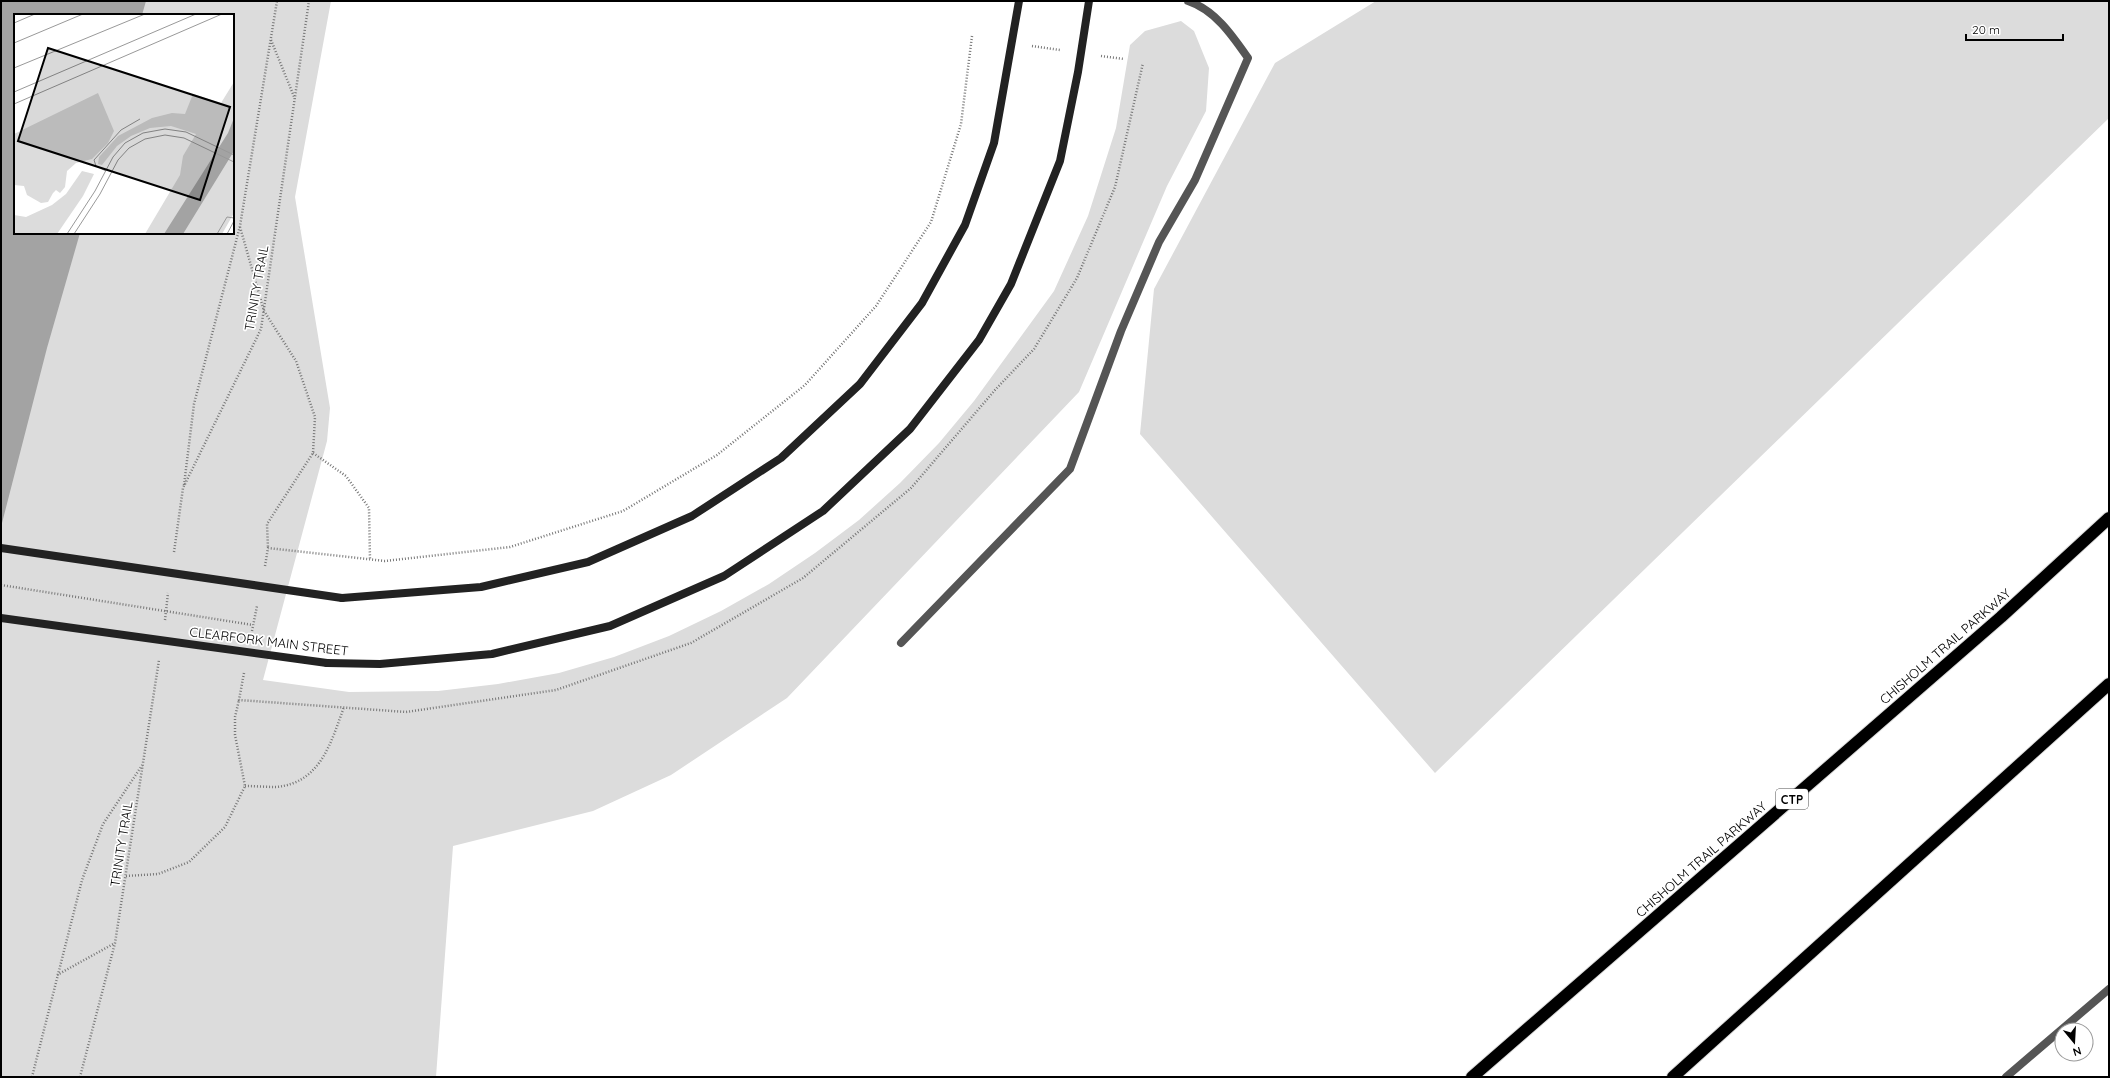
<svg xmlns="http://www.w3.org/2000/svg" width="2110" height="1078" font-family="Quicksand,sans-serif">
	<style>
		.green { fill: #dcdcdc; fill-rule: evenodd }
		.water { fill: #a3a3a3 }
		.lines { fill: none; stroke-linecap: round; stroke-linejoin: round }
		.highway-casing { stroke: #dbdbdb; stroke-width: 14 }
		.path { stroke: #777; stroke-width: 2.5; stroke-dasharray: 1 2; stroke-linecap: butt }
		.lane { stroke: #555; stroke-width: 8 }
		.secondary { stroke: #222; stroke-width: 8 }
		.highway { stroke: #000; stroke-width: 12 }
		.secondary-bridge { stroke: #222; stroke-width: 8 }
		.labels { text-anchor: middle; dominant-baseline: central; stroke-width: 3.5; stroke-linejoin: round; paint-order: stroke }
		.shield { fill: #fff; stroke: #4c4c4c; stroke-width: 1 }
		.shield-label { font-size: 12px; font-weight: bold; fill: #000 }
		.street-label { font-size: 13px; fill: #000; stroke: #fff }
		.inset-road { fill: none; stroke: #999; stroke-width: 1 }
		.view { fill: #000; fill-opacity: 0.15; stroke: #000; stroke-width: 2 }
		.inset-edge { fill: none; stroke: #000; stroke-width: 2 }
	</style>
	<rect width="100%" height="100%" fill="#fff"/>
	<path class="green" d="M1,1H331L295,197L330,408L327,441L263,680L349,692L438,691L498,684L559,673L614,657L669,636L721,611L769,584L815,553L859,520L900,483L939,443L974,401L1054,291L1088,216L1116,128L1130,45L1145,31L1181,21L1194,31L1209,68L1206,111L1167,186L1079,392L787,698L671,775L593,811L453,846L436,1077H1ZM15,15H233V233H15Z
		M1376,1H2109V118L1435,773L1140,434L1154,289L1275,63Z"/>
	<path class="water" d="M1,1H146L142,15H15V233H80L47,348L1,527Z"/>
	<g class="lines">
		<defs>
			<path id="highway" d="M1472,1077L2001,617L2109,518
				M1673,1077L2109,684"/>
		</defs>
		<use href="#highway" class="highway-casing"/>
		<path class="path" d="M271,40L295,99
			M1032,46L1060,50
			M1101,56L1124,59
			M240,227L264,311L296,361L315,417L313,453L267,524L268,548
			M313,453L346,476L369,508L370,560
			M184,485L194,404L240,226L277,1
			M174,552L183,488L261,329L309,1
			M265,566L268,548L385,561L510,547L623,511L717,455L805,385L876,306L931,222L961,124L972,36
			M1,585L253,625
			M165,620L168,593
			M252,631L257,606
			M244,673L239,700L406,712L556,690L691,643L803,578L911,488L995,390L1034,349L1077,278L1115,187L1143,63
			M245,786C255,786 266,787 276,787C321,783 331,742 344,707
			M126,876L158,874L189,862L225,827L245,786L235,735V717L239,700
			M57,975L115,943
			M32,1077L82,880L103,824L143,764
			M80,1077L115,943L159,660"/>
		<path class="lane" d="M901,643L1070,469L1121,331L1159,242L1195,180L1248,58C1232,35 1215,10 1188,1
			M2006,1077L2109,989"/>
		<path class="secondary" d="M342,598L481,587L588,562L692,516L781,458L860,384L922,303L965,225L994,143L1019,1
			M327,663L380,664L492,654L610,626L724,576L823,511L910,429L979,340L1011,284L1060,161L1078,72L1089,1"/>
		<use href="#highway" class="highway"/>
		<path class="secondary-bridge" d="M1,548L342,598
			M1,618L327,663"/>
	</g>
	<g class="labels">
		<rect class="shield" x="1776" y="789" width="32" height="20" rx="3"/>
		<g class="shield-label">
			<text x="1792" y="799">CTP</text>
		</g>
		<g class="street-label">
			<text transform="translate(256 288) rotate(-80)">TRINITY TRAIL</text>
			<text transform="translate(269 641) rotate(7)">CLEARFORK MAIN STREET</text>
			<text transform="translate(1945 646) rotate(-41)">CHISHOLM TRAIL PARKWAY</text>
			<text transform="translate(121 844) rotate(-81)">TRINITY TRAIL</text>
			<text transform="translate(1701 859) rotate(-41)">CHISHOLM TRAIL PARKWAY</text>
		</g>
	</g>
	<g transform="translate(14 14)">
		<rect width="220" height="220" fill="#fff"/>
		<path d="M220,68V199L208,220H131L166,161L169,142L182,120L157,112L136,114L117,122L103,132L88,151L84,150L85,143L104,122L138,104L158,99L171,100L179,80L207,89ZM84,79L100,117L94,129L78,145L62,149L53,157L51,173L46,179L42,176L39,179L34,188L27,189L13,181L10,172L0,171V120ZM68,157L80,160L69,182L43,220H0V201L12,203L38,191L52,180Z" fill="#dcdcdc"/>
		<path d="M220,104V137L169,220H150L214,119Z" fill="#a3a3a3"/>
		<path class="inset-road" d="M0,9L21,0M0,29L69,0M0,54L131,0M0,78L182,0M0,90L208,0M92,157L82,152L80,146L107,116L126,105M53,220L81,177L99,143L111,129L129,119L151,115L172,118L220,141M60,220L86,180L104,146L115,134L131,125L151,121L170,124L220,148M203,220L213,203L220,204M213,220L220,207"/>
		<path class="view" d="M34,34L216,93L186,186L4,127Z"/>
		<rect width="220" height="220" class="inset-edge"/>
	</g>
	<rect width="2110" height="1078" fill="none" stroke="#000000" stroke-width="4"/>
	<g transform="translate(2074 1042) rotate(162)"><circle r="19" fill="#ffffff" stroke="#999999"/>
	<path d="M0-3L7 15L0 10L-7 15Z" fill="#000000"/>
	<text y="-6" font-size="11" font-weight="bold" text-anchor="middle" fill="#000000">N</text>
	</g>
	<path d="M1966 34v6h97v-6" fill="none" stroke="#000000" stroke-width="2"/>
	<text x="1972" y="34" font-size="12" fill="#000000" stroke="#ffffff" stroke-width="3" paint-order="stroke">20 m</text>
</svg>
